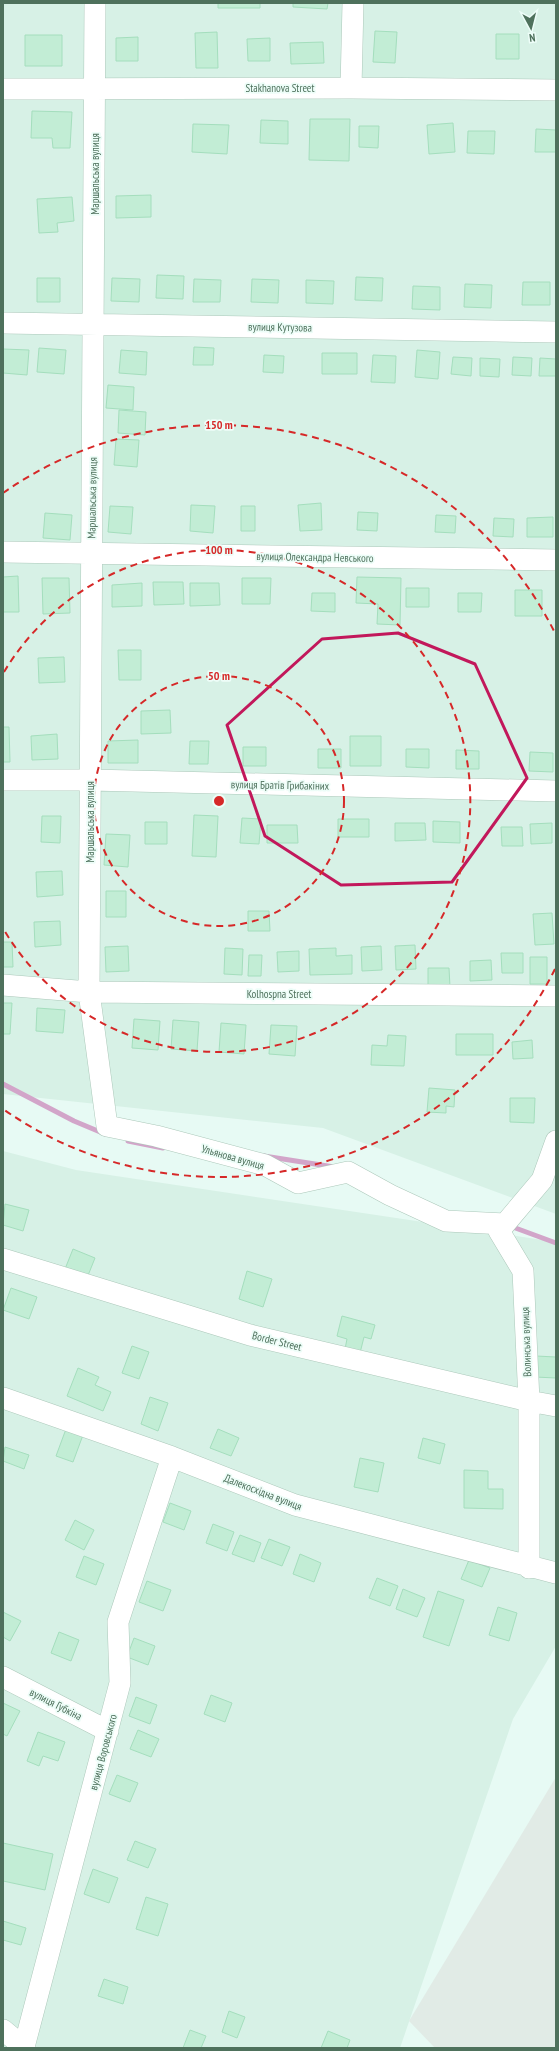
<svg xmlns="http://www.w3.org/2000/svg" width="559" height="2051" font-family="'PT Sans Narrow',sans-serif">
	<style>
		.residential { fill: #d7f1e6 }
		.industrial { fill: #e1ebe6 }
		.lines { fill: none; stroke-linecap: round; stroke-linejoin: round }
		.stream { stroke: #d2a5c9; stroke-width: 5 }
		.building { fill: #c2edd5; stroke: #a4debd }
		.minor-casing { stroke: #acc8ba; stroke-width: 22 }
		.minor { stroke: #fff; stroke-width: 21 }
		.marked { fill: none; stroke: #c2185b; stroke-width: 3; stroke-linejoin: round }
		.ring { fill: none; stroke: #d62828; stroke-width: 2; stroke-dasharray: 7 5 }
		.labels { text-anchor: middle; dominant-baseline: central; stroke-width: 3.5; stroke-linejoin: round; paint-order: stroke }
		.street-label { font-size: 11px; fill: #4e715c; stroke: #edfdf8 }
		.centre { fill: #d62828; stroke: #edfdf8; stroke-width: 2 }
		.ring-label { font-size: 12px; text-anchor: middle; font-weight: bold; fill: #d62828; stroke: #edfdf8; stroke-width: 3.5; stroke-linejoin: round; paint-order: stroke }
	</style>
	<rect width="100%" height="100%" fill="#e7faf4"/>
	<path class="residential" d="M3,3H556V1214L323,1128L3,1094Z
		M3,1151L76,1170L556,1242V1646L513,1719L400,2048H3Z"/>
	<path class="industrial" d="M556,1777V2048H435L409,2021Z"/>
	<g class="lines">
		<path class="stream" d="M3,1084L74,1121L105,1134
			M128,1141L163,1148
			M264,1156L334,1167
			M510,1226L556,1243"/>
	</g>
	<path class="building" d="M218,3H260V8H218Z
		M293,3H328L327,9L293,7Z
		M375,31L397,32L395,63L373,62Z
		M217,32L218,68H196L195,33Z
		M496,34H519V59H496Z
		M25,35H62V66H25Z
		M138,37V61H116V38Z
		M270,38V61H248L247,39Z
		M323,42L324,63L291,64L290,43Z
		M32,111L72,112L70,148H53L52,138H31Z
		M310,119H350L349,161L309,160Z
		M261,120L288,121V144L260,143Z
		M453,123L455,152L429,154L427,125Z
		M193,124L229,125L227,154L192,152Z
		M359,126H379L378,148L359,147Z
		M536,129L556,130V152H535Z
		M468,131H495L494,154L467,153Z
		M151,195V217L116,218V196Z
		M72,197L74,221L57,223L58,232L39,233L37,199Z
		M157,275L184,276L183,299L156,298Z
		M356,277L383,278L382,301L355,300Z
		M37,278H60V302H37Z
		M112,278L140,279L139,302L111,301Z
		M194,279L221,280L220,302H193Z
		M252,279L279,280L278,303L251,302Z
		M306,280L334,281L333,304L306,303Z
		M523,282H550V305H522Z
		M465,284L492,285L491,308L464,307Z
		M413,286L440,287V310L412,309Z
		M194,347L214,348L213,365H193Z
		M39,348L66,350L64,374L37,372Z
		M3,349L29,350L27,375L3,373Z
		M121,350L147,352L146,375L119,373Z
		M417,350L440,352L438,379L415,377Z
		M322,353H357V374H322Z
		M264,355L284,356L283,373L263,372Z
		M373,355L396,356L395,383L371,382Z
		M453,357L472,358L471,376L451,374Z
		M513,357L532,358L531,376L512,375Z
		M480,358L500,359L499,377L480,376Z
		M540,358L556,359V376H539Z
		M108,385L134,387L133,410L106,408Z
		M119,410L146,412L145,435L118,433Z
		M116,439L139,440L137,467L114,465Z
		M321,503L322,530L300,531L298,505Z
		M191,505L215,506L213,533L190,531Z
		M110,506L133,507L131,534L108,532Z
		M241,506H255V531H241Z
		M358,512L378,513L377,531L357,530Z
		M45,513L72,515L70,540L43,538Z
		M436,515L456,516L455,533L435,532Z
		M553,517V537H527V518Z
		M494,518L514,519L513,537L493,536Z
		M18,576L19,612H3V577Z
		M357,577L401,578L400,625L377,624L378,604L356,603Z
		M42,578H69L70,613L43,614Z
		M242,578H271L270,604H242Z
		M153,582H183L184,604L154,605Z
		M142,583V606L112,607V585Z
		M190,583H219L220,605L190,606Z
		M406,588H429V607H406Z
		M515,590H542V616H515Z
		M312,593H335V612L311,611Z
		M458,593H482L481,612H458Z
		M118,650H141V680H119Z
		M64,657L65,682L39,683L38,658Z
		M170,710L171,733L141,734V711Z
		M3,727H9L10,762H3Z
		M57,734L58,759L32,760L31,736Z
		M350,736H381V766H350Z
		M138,740V763H108V741Z
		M190,741H209L208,764H189Z
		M243,747H266V766H243Z
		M318,749H341V768H318Z
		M406,749H429V768L406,767Z
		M456,750L479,751V769H456Z
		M530,752L553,753V772L529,771Z
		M194,815L218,816L216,857L192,856Z
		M42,816H61L60,843L41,842Z
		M242,818L261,819L259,844L240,843Z
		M338,819H369V837H338Z
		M433,821L460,822V843L433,842Z
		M145,822H167V844H145Z
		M395,823H425L426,840L395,841Z
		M552,823V843L531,844L530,824Z
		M267,825H297L298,843H267Z
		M501,827H522L523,846H502Z
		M106,834L130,835L128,867L104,865Z
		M62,871L63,895L37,897L36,872Z
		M106,891H126V917H106Z
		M248,911H269L270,931H248Z
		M552,913L554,944L535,945L533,914Z
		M60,921L61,945L35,947L34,922Z
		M3,942H12L13,967H3Z
		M415,945L416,969L396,970L395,946Z
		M128,946L129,971L106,972L105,947Z
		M381,946L382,970L362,971L361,947Z
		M225,948L243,949L242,975L224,974Z
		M336,948V956L352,955V974L310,975L309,949Z
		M299,951V971L278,972L277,952Z
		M501,953H523V973H502Z
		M249,955H262L261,976H248Z
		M530,957H547V984H530Z
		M491,960L492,980L470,981V961Z
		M428,968H449L450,987L428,988Z
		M3,1003H12L10,1034H3Z
		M37,1008L65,1010L63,1033L36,1031Z
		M134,1019L160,1021L158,1050L132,1048Z
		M173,1020L199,1022L197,1051L171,1049Z
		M221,1023L246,1025L244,1054L219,1052Z
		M271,1025L297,1026L295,1056L269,1054Z
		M456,1034H493V1055H456Z
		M388,1035L406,1036L404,1066L371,1065L372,1045L387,1046Z
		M532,1040L533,1058L513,1059L512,1042Z
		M429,1088L455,1090L454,1107L446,1106V1113L427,1112Z
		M510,1098H535L534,1123L510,1122Z
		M5,1204L29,1210L23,1231L3,1225Z
		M73,1249L95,1258L87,1278L65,1269Z
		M247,1271L272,1279L263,1307L239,1299Z
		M11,1288L37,1297L29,1319L3,1310Z
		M342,1316L375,1325L371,1339L364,1337L360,1353L345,1349L347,1339L337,1336Z
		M132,1346L149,1352L139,1379L122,1373Z
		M536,1356L556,1357V1378L535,1377Z
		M78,1368L99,1377L95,1385L111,1392L103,1411L67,1396Z
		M150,1397L168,1403L158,1431L141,1424Z
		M66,1429L83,1435L73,1462L56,1456Z
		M218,1429L239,1438L231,1456L210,1448Z
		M423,1438L445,1444L440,1464L418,1458Z
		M5,1447L29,1455L24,1469L3,1461Z
		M360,1458L384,1463L378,1492L354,1487Z
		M464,1470L488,1471V1489H503V1509L464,1508Z
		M170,1503L191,1511L184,1530L163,1522Z
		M75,1520L94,1530L84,1550L65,1540Z
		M213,1524L234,1532L227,1551L206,1543Z
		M240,1535L261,1543L254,1562L232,1554Z
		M269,1539L290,1547L282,1566L261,1558Z
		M300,1554L321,1563L314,1582L293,1574Z
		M84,1556L104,1564L96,1585L76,1577Z
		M469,1560L490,1568L482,1587L461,1579Z
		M377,1578L398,1586L390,1606L369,1598Z
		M147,1581L171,1590L163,1611L139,1602Z
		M403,1589L425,1598L417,1617L396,1609Z
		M438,1591L464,1600L449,1646L423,1637Z
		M498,1607L517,1613L509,1641L489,1635Z
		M3,1612L21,1621L10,1641L3,1637Z
		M59,1632L79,1640L71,1661L51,1653Z
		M134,1638L155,1646L148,1665L127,1657Z
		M211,1695L232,1703L225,1722L204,1714Z
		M136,1697L157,1705L150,1724L129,1716Z
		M3,1703L20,1711L7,1736L3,1734Z
		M138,1730L159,1739L151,1757L130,1749Z
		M38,1732L65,1742L58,1761L43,1756L39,1766L27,1761Z
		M117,1775L138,1783L130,1802L109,1794Z
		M135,1841L156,1849L148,1868L127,1860Z
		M3,1843L53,1854L45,1890L3,1881Z
		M93,1869L118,1878L109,1903L84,1894Z
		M146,1897L168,1904L158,1936L136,1929Z
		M3,1921L26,1928L21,1945L3,1940Z
		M104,1979L128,1987L123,2004L98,1996Z
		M229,2011L245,2017L237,2038L222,2032Z
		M190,2030L206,2036L201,2048H183Z
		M328,2031L350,2040L347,2048H321Z"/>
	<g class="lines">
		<defs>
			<path id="minor" d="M95,3L89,992L107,1126L156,1136L265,1165L298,1183L348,1172L390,1195L446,1221L505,1224
				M351,88L353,3
				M3,89L351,88L556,90
				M3,323L556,332
				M3,552L556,560
				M3,780H91L556,791
				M3,985L89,992L556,996
				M3,1259L250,1335L529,1401L556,1406
				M3,1398L172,1457L295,1505L556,1573
				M529,1568V1401L523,1271L499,1231L542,1180L556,1141
				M3,1677L108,1731
				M3,2030L25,2048
				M24,2047L120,1683L118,1622L172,1457"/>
		</defs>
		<use href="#minor" class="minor-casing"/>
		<use href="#minor" class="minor"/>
	</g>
	<path class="marked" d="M398,633L475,664L527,778L452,882L341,885L265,836L227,725L322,639Z"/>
	<g class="ring">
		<circle cx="219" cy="801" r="125"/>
		<path d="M4 672A251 251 0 1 1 4 930"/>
		<path d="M555 969A376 376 0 0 1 3 1109M3 493A376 376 0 0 1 555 633"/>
	</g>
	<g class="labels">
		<g class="street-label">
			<text x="280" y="88">Stakhanova Street</text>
			<text transform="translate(95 174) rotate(-90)">Маршальська вулиця</text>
			<text transform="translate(280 327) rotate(1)">вулиця Кутузова</text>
			<text transform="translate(92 498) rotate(-89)">Маршальська вулиця</text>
			<text transform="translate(315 557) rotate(1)">вулиця Олександра Невського</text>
			<text transform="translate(280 785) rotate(1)">вулиця Братів Грибакіних</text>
			<text transform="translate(90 822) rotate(-90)">Маршальська вулиця</text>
			<text x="279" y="994">Kolhospna Street</text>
			<text transform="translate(233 1157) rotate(16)">Ульянова вулиця</text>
			<text transform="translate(277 1341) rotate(14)">Border Street</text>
			<text transform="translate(526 1342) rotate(-92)">Волинська вулиця</text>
			<text transform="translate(263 1492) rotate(21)">Далекосхідна вулиця</text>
			<text transform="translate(56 1704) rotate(27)">вулиця Губкіна</text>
			<text transform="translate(103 1752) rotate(-75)">вулиця Воровського</text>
		</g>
	</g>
	<circle cx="219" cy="801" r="6" class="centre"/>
	<g class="ring-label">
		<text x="219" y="429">150 m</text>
		<text x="219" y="554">100 m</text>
		<text x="219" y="680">50 m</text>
	</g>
	<rect width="559" height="2051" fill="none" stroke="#4e715c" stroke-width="8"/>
	<g transform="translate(531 28) rotate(173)" stroke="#edfdf8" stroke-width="3" paint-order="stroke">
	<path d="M0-3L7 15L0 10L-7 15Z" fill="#4e715c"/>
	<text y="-6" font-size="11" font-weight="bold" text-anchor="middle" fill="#4e715c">N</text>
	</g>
</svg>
